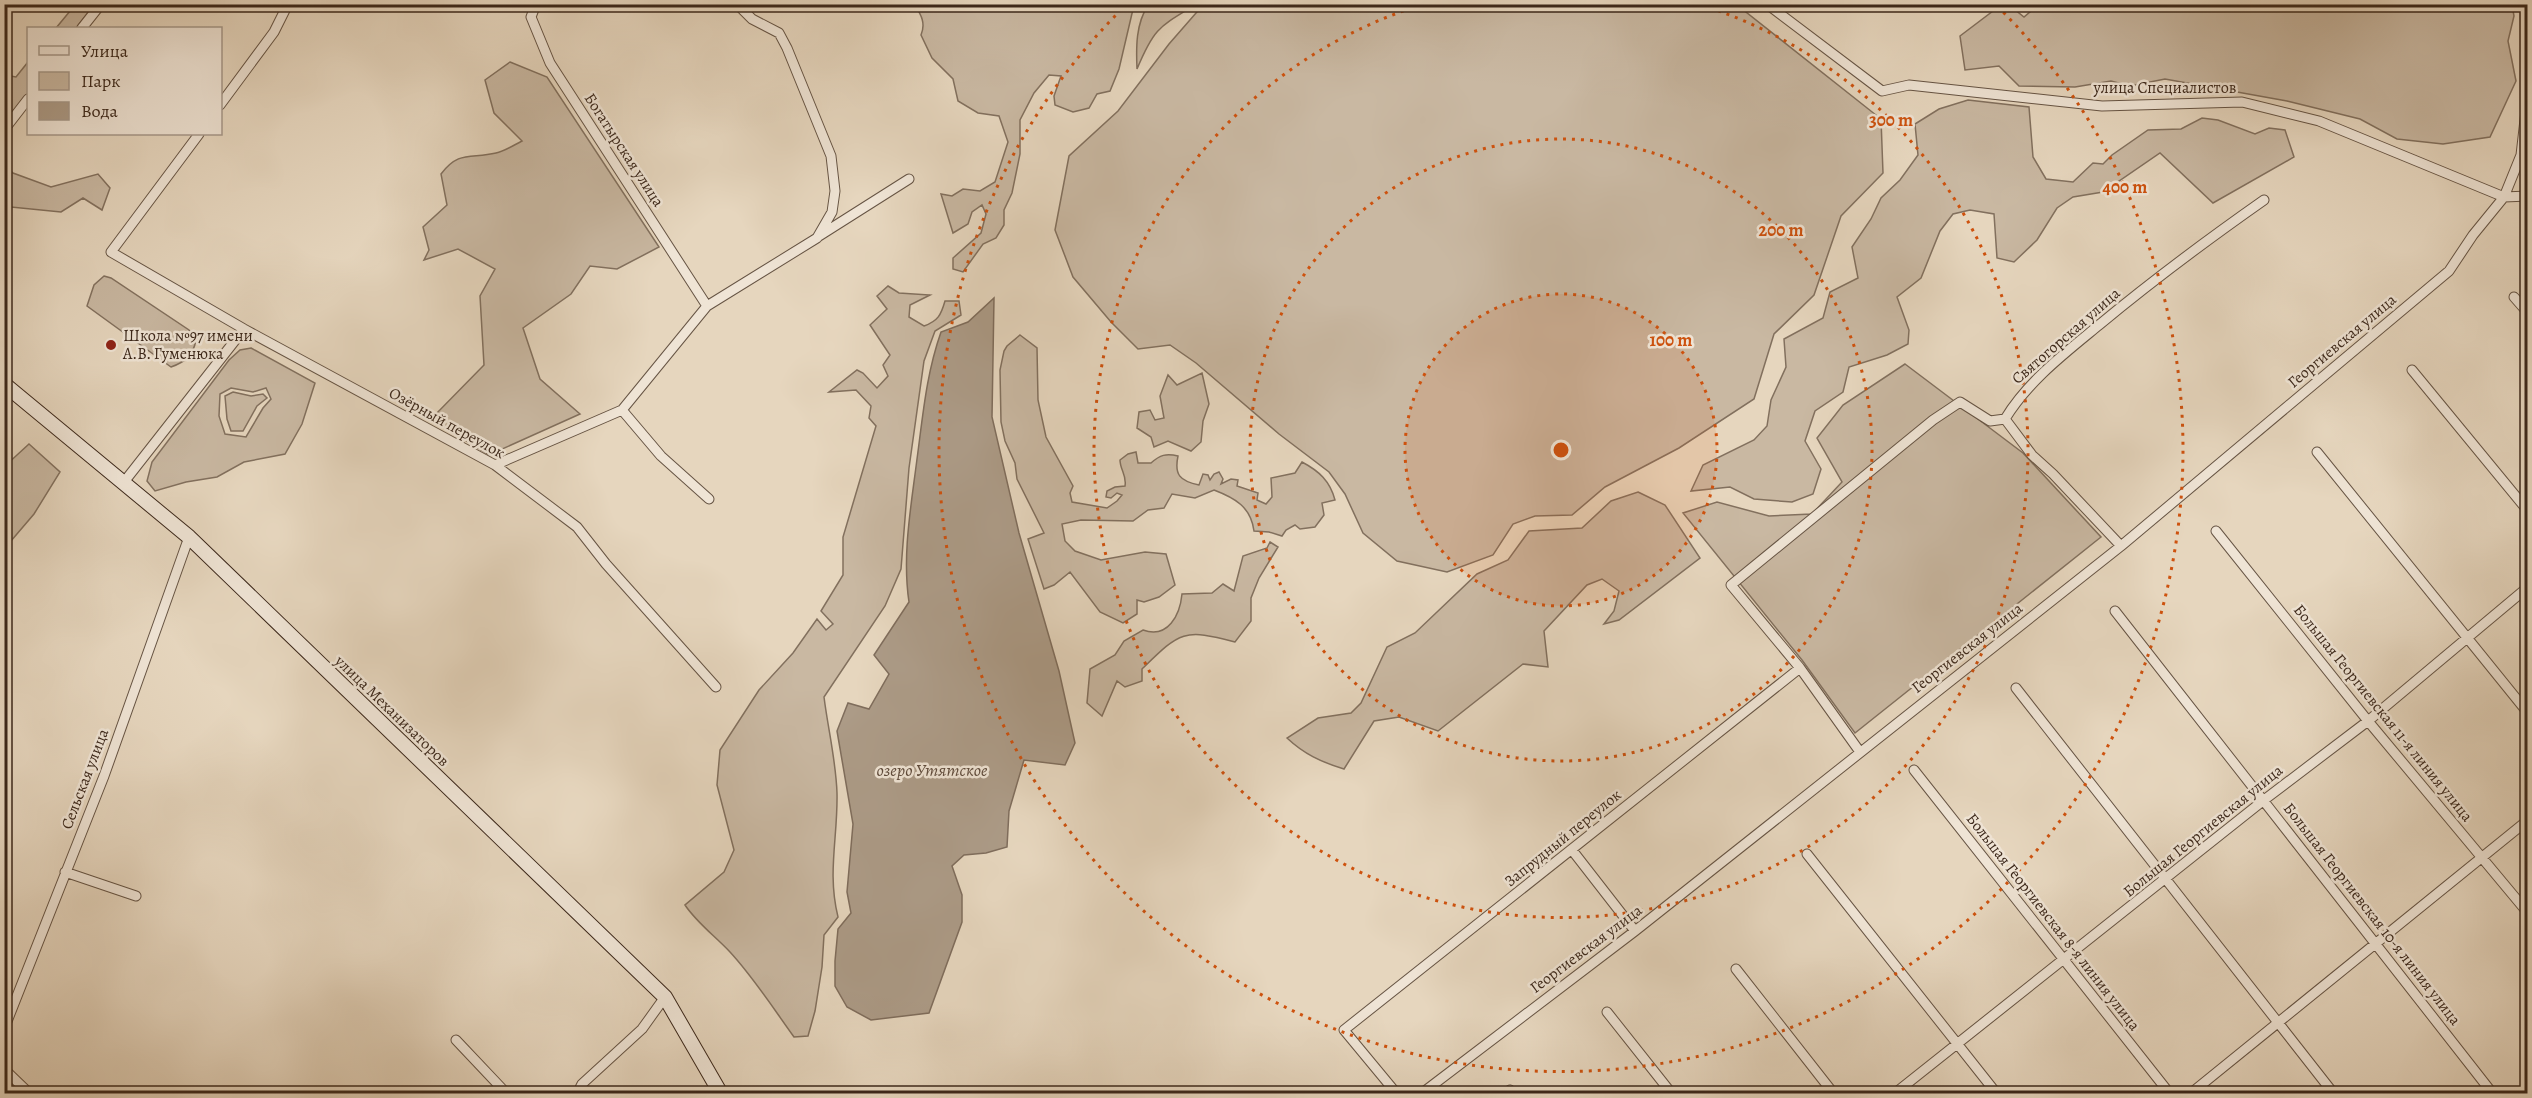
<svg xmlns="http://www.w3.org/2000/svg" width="2532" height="1098" font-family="Alegreya,serif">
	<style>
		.green { fill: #c9b8a2; stroke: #82705e; stroke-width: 1.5; fill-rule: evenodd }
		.water { fill: #ac9b87; stroke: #7f6d5c; stroke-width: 1.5 }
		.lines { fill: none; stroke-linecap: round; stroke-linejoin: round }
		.street-casing { stroke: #665444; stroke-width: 11 }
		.secondary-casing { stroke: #3c281b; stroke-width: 16 }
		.street { stroke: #efe4d5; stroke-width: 9 }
		.secondary { stroke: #efe4d5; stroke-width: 14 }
		.ring { fill: none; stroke: #ce520e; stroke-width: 3; stroke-dasharray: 3 6 }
		.poi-dot { fill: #8f2418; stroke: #efe4d5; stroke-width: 2 }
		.labels { text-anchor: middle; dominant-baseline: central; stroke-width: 5; stroke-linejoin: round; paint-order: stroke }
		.street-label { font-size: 16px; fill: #3c281b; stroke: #efe4d5 }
		.poi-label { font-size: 16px; fill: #3c281b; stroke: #efe4d5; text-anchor: start }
		.water-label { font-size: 18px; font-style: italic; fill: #5e4a3b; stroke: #efe4d5 }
		.centre { fill: #ce520e; stroke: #efe4d5; stroke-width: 3 }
		.ring-label { font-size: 18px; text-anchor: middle; font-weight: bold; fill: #ce520e; stroke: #efe4d5; stroke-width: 5; stroke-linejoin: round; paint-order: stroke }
	</style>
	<rect width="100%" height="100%" fill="#e6d6be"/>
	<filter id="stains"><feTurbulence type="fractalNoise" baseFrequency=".00333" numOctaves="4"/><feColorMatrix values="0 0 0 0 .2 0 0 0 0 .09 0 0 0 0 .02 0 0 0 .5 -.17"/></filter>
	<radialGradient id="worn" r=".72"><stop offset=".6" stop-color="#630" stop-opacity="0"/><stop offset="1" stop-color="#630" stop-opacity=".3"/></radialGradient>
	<path class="green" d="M75,5H94L76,28H56Z
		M915,5H1134L1119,69L1110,91L1097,94L1089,108L1073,112L1055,105L1054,96L1061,76L1049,75L1034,93L1020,120V154L1012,193L1004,210V225L996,238L983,244L963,272L953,269V258L981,233L986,214L982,205L972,212L968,224L953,233L941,194L952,196L963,189L980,191L995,182L1008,142L999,116L978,113L958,101L953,79L932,58L921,35C926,23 921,15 915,5Z
		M1148,5H1195C1159,27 1154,28 1137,69C1136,46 1136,24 1148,5Z
		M1203,5H1737L1881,119L1883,173L1841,216L1814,295L1774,334L1754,399L1679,448L1605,487L1572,515L1535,516L1513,524L1493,555L1447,572L1397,561L1363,533L1345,494L1329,472L1279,434L1196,363L1170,345L1138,349L1111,322L1073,277L1055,230L1069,156L1118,111L1169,44Z
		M2038,5H2512L2514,16L2508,41L2516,81L2490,137L2443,144L2397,139L2360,119L2287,101L2165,79L2130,86L2111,81L2075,87L2019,86L1999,66L1965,70L1960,36L2001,5H2009L2024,17Z
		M28,62V93L4,123V75L16,77Z
		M510,62L547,77L659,247L617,269L590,266L571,294L523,328L540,379L580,414L489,455L431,419L484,365L480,296L495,269L458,249L424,260L429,250L423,227L447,205L441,174C459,150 471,159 496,153C505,151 514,145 522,141L494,113L485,80Z
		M1968,100L2029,107L2033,157L2046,179L2073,182L2093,163L2103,164L2112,155L2148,130L2181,129L2202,118L2218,120L2255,134L2269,128L2285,130L2294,157L2213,203L2160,153L2103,192L2073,197L2057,208L2037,240L2014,262L1997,258L1994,214L1970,210L1953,214L1940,231L1921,278L1897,297L1909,330L1908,344L1887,355L1849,367L1843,392L1815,411L1805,441L1821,469L1813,494L1792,502L1754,499L1730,487L1691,491L1703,465L1754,440L1767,426L1771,400L1786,367L1784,339L1823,318L1830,292L1858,278L1852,247L1871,219L1881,198L1900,180L1918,155L1915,124L1939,109Z
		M5,165L13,173L51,187L98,174L110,188L102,210L83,198L61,212L11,207L5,213Z
		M104,276L111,278L189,330L196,340C193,356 185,362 171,367L87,306L94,285Z
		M888,286L899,293L930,295L910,305L909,317L924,326C938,321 941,315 945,301H959L961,315L935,331L924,361L909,468L901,569L885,606L824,697C828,729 836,761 837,793C838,837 827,873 838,917L824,935L822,967L815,1011L808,1036L794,1037C773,1008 754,978 730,952C715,936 697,923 685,905L724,872L734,850L717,785L720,750L759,690L793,653L817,619L826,630L833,624L821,611L843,575V537L876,426L869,418L871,406L856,390L829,392L857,370L863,373L877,388L888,376L883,365L890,355L870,325L887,309L877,296Z
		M1020,335L1037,348L1038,400L1046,437L1073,486L1070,493L1072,502L1107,508L1117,501L1122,495L1117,493L1111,498L1106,497L1107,491L1115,487L1125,486C1127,475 1120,470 1120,460L1128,454L1136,452L1138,463H1151C1160,455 1166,453 1178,456C1174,475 1180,481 1199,485L1203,474L1208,475L1210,480L1214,474L1219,472L1223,479L1221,484L1231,479L1238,480L1237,486L1258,493L1257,500L1266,504L1272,497L1271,478L1295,473L1302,462C1319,471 1330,481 1335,500L1322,503L1324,515L1315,527L1300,529L1295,525L1286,530L1282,536L1269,532L1254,531C1251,507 1235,498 1214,490L1195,498L1172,494L1164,508L1148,510L1133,521L1081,520L1062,524L1065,541L1075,551L1101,560L1145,552L1166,554L1175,585L1159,597L1144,602L1137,600V614L1123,623L1100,612L1070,572L1054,585L1044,589L1028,539L1044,533L1017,479L1015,463L1005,441L1001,422L1000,370L1004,351L1007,346Z
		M251,348L315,383L302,424L285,454L244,462L217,477L186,482L155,491L147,481L152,462L229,360L240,350ZM231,388L253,392L266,388L271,399L263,408L246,437L225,434L219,416L220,394Z
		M1905,364L2023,453L2101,537L1855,733L1802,660L1683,513L1717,502L1769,516L1812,514L1842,482L1817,438L1843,405Z
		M1202,373L1209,404L1203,421L1201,442L1191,451L1168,441L1154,447L1151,437L1137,428L1139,412L1150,410L1155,420L1164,418L1160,396L1168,375L1177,385Z
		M233,392L251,396L263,394L267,398L257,406L243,431H231L227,419L225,396Z
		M29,444L60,472L34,514L5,548V466Z
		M1638,492L1665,505L1700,558L1619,620L1604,624L1614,611L1619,591L1602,579L1587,585L1544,631L1548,667L1523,664L1438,731L1399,717L1374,721L1344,769C1321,762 1304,754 1287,738L1318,718L1351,713L1361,703L1387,647L1415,633L1477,574L1508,560L1529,531L1582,528L1611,501Z
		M1270,542L1278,547L1259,578L1251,598V621L1235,642C1183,628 1180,632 1142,669V681L1125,687L1117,681L1102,716L1087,703L1090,669L1115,655L1124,641L1143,630C1168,639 1180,615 1182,594L1212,593L1223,584L1234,591L1243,556L1267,548Z"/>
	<path class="water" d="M994,298L992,417L1019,533L1059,671L1075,743L1065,765L1024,760L1009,811L1007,847L986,853L964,855L952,866L962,895V922L929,1013L871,1020L847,1007L835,986V961L838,929L851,913L847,892L853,824L837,731L848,703L869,709L889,674L874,655L909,602C902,555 911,507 917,459C923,415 926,375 941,332L968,322Z"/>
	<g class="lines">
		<defs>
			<path id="street" d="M536,4L531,17L550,63L707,306
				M1767,4L1882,91L1909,85L2102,106L2242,102L2319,121L2504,197L2528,196
				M82,28L101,4
				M220,105L274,32L288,4
				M4,130L28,99
				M199,134L111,252L244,329L495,465L577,527L606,564L716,687
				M819,236L909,179
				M2514,297L2528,313
				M2412,370L2528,511
				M622,410L661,456L709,499
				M2317,452L2528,713
				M495,465L622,410L707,306L817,238L832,212L835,191L831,156L787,48L779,33L752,19L737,4
				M124,482L244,329
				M2216,531L2368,721L2528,913
				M2121,546L2053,474L2032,455L2005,419C2028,381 2065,353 2099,325C2152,281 2207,240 2264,200
				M2115,611L2493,1094
				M2016,688L2334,1094
				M1860,752L1800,668L1731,585L1933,420L1960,402L1990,421L2005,419
				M1914,770L2170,1094
				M1572,850L1635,931
				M1807,854L1997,1094
				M65,872L136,896
				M1736,969L1834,1094
				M1607,1012L1672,1094
				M4,1029L104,776L189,537
				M456,1040L507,1094
				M4,1069L30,1094
				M1510,1090L1513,1094
				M577,1094L582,1084L642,1029L665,997
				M1397,1094L1344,1030L1800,668
				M1421,1094L1635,931L2121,546L2449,271L2473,235L2504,197L2521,155L2528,93
				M1894,1094L2264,800L2368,721L2528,587
				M2190,1094L2528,820"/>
			<path id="secondary" d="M4,384L189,537L665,997L721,1094"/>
		</defs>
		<use href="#street" class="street-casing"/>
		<use href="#secondary" class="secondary-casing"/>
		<use href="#street" class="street"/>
		<use href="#secondary" class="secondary"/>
	</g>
	<circle cx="1561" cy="450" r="156" fill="#ce520e" fill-opacity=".12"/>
	<g class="ring">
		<circle cx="1561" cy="450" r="156"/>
		<circle cx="1561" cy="450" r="311"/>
		<path d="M1701 5A467 467 0 1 1 1421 5"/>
		<path d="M1997 6A622 622 0 1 1 1125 6"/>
	</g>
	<circle class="poi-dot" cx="111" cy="345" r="6"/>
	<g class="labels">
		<g class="street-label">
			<text x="2165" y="88">улица Специалистов</text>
			<text transform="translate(624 150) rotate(57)">Богатырская улица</text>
			<text transform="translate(2066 336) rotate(-41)">Святогорская улица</text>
			<text transform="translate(2342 341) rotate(-40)">Георгиевская улица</text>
			<text transform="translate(447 423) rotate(29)">Озёрный переулок</text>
			<text transform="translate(1967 648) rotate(-38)">Георгиевская улица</text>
			<text transform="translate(392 711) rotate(44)">улица Механизаторов</text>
			<text transform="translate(2383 713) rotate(51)">Большая Георгиевская 11-я линия улица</text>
			<text transform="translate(85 779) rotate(-69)">Сельская улица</text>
			<text transform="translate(2203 831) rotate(-39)">Большая Георгиевская улица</text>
			<text transform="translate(1563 838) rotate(-39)">Запрудный переулок</text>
			<text transform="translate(2372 914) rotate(52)">Большая Георгиевская 10-я линия улица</text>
			<text transform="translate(2053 922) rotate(52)">Большая Георгиевская 8-я линия улица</text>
			<text transform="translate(1586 949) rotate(-37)">Георгиевская улица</text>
		</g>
		<g class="poi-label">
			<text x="123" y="336">Школа №97 имени<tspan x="123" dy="18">А.В. Гуменюка</tspan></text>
		</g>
		<g class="water-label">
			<text x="932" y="770">озеро Утятское</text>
		</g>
	</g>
	<circle cx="1561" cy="450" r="9" class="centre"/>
	<g class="ring-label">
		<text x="1891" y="126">300 m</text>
		<text x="2125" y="193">400 m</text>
		<text x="1781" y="236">200 m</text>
		<text x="1671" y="346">100 m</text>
	</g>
	<rect width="2532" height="1098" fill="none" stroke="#e6d6be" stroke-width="24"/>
	<rect x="6" y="6" width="2520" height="1086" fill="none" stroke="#3c281b" stroke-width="3"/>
	<rect x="12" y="12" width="2508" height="1074" fill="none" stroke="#3c281b" stroke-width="1.5"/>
	<rect x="27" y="27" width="195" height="108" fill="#efe4d5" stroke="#a7998b" stroke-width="1.5"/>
	<rect x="39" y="46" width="30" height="9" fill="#efe4d5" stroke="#a7998b" stroke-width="1.5"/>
	<text x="81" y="57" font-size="18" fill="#3c281b">Улица</text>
	<rect x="39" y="72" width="30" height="18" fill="#c9b8a2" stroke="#a7998b" stroke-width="1.5"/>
	<text x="81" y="87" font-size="18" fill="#3c281b">Парк</text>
	<rect x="39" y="102" width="30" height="18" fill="#ac9b87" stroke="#a7998b" stroke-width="1.5"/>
	<text x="81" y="117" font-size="18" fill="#3c281b">Вода</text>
	<rect width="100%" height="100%" filter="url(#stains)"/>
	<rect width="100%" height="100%" fill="url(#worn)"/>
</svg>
